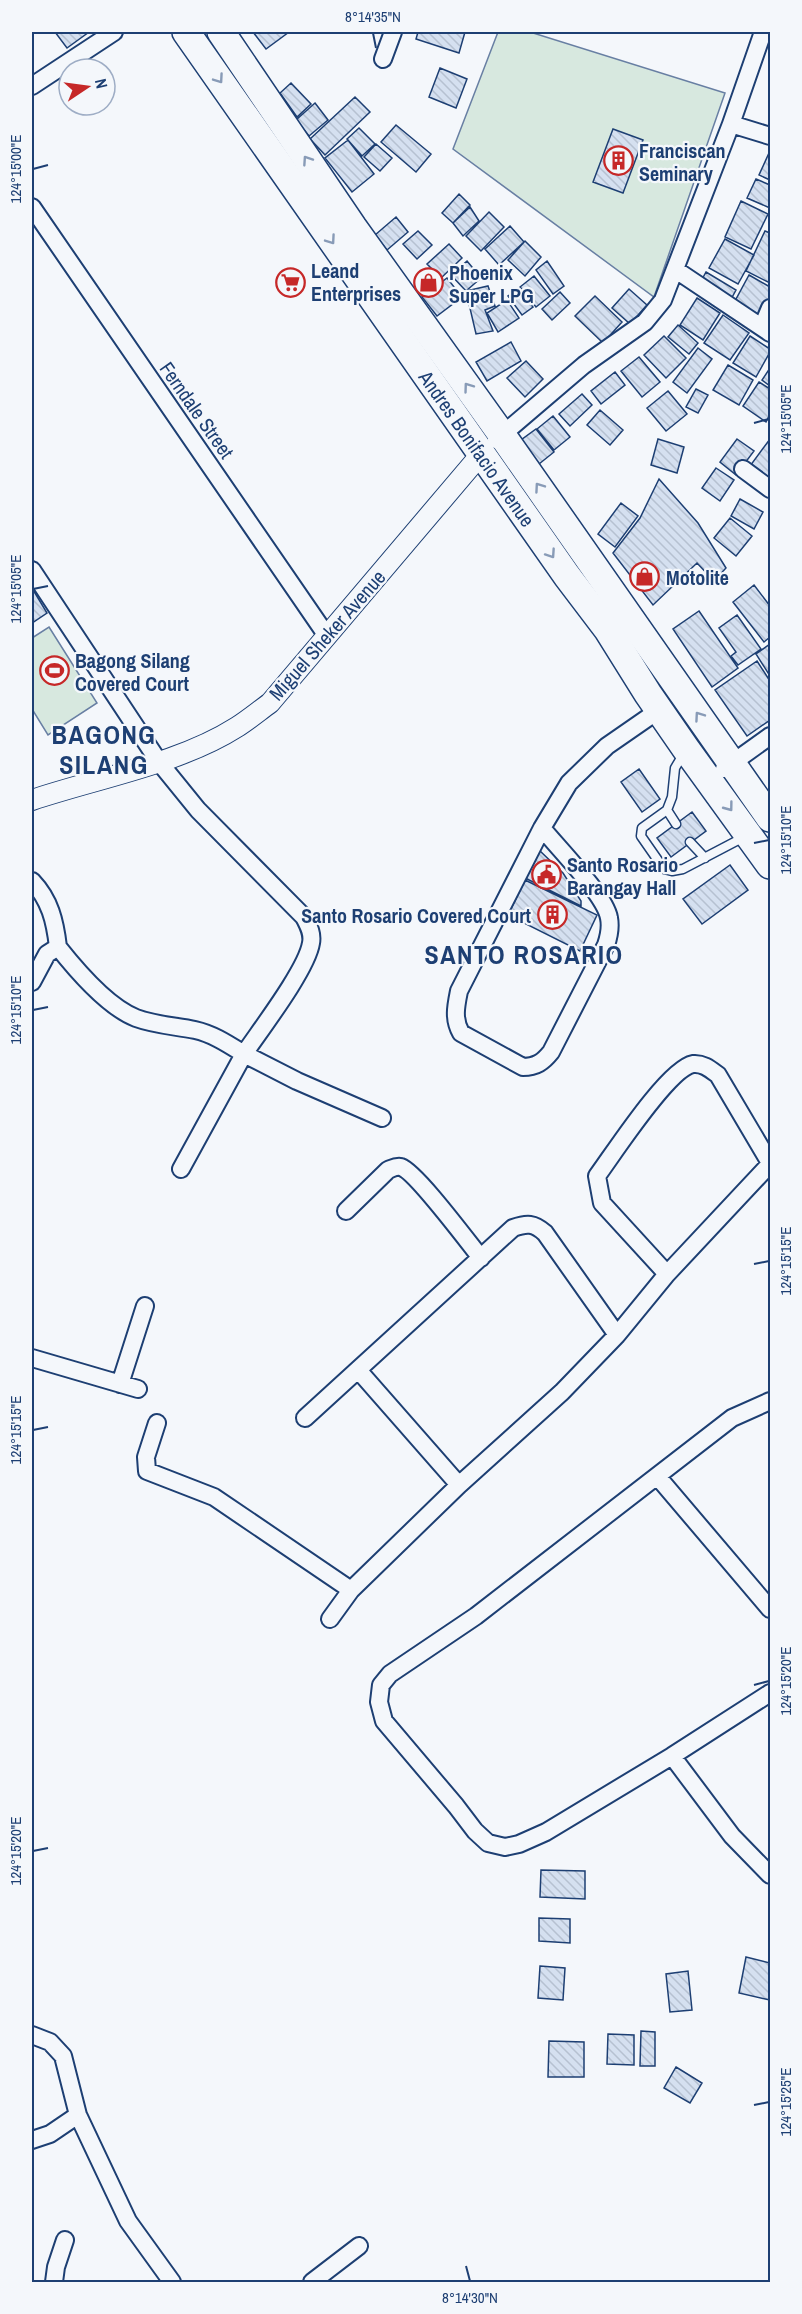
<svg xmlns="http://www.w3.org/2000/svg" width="802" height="2314" font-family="'Archivo Narrow',sans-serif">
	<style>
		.green { fill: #d7e8df; stroke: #687fa3; stroke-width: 1.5 }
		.building { fill: url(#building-back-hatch); stroke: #1d3f73; stroke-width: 1.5 }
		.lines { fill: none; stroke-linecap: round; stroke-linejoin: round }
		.service-casing { stroke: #1d3f73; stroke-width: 11 }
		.minor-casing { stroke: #1d3f73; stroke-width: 20 }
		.tertiary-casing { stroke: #1d3f73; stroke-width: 22 }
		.trunk-casing { stroke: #1d3f73; stroke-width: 30 }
		.service { stroke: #f4f7fb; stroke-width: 8 }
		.minor { stroke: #f4f7fb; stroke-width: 16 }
		.tertiary { stroke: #f4f7fb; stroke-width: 20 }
		.trunk { stroke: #f4f7fb; stroke-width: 27 }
		.oneway { stroke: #889bb7 }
		.ticks { fill: none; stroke: #1d3f73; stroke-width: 2 }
		.labels { text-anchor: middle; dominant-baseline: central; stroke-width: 4.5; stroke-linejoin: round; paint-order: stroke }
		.poi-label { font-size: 20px; font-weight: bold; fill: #1d3f73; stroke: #f4f7fb; text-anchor: start }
		.street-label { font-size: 20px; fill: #1d3f73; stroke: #f4f7fb }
		.district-label { font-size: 26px; font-weight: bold; letter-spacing: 1.5px; fill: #1d3f73; stroke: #f4f7fb }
		.neatline { fill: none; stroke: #1d3f73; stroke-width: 2 }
		.ticks-label { font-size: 15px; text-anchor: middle; fill: #1d3f73 }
	</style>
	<defs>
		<pattern id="building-back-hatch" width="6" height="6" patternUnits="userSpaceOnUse" patternTransform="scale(1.5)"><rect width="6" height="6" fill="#d5e0f0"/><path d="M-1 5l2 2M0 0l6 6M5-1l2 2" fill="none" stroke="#b6c1d1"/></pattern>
	</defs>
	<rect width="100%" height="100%" fill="#f4f7fb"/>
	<path class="green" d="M498,32H530L725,93L654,297L453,149Z
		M49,627L97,703L48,735L32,709V638Z"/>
	<path class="building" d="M55,32H89L67,48Z
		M253,32H289L266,49Z
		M418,32H465L459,53L416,39Z
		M440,68L467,79L456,108L429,97Z
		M291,83L311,104L297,117L280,93Z
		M355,97L370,112L325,155L310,139Z
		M315,103L328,120L309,136L296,120Z
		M396,125L431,154L416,172L381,142Z
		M359,128L375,144L362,156L347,139Z
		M613,129L643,140L623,193L593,182Z
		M348,140L374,174L352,192L325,158Z
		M376,144L392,158L380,171L364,157Z
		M769,153H770V180L759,175Z
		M756,179L770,185V208L747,198Z
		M459,194L470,205L453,223L442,213Z
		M741,201L768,214L751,249L725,237Z
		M470,207L479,221L463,236L453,223Z
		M489,212L504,227L481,251L466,236Z
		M396,217L408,232L387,250L375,235Z
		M510,226L524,242L499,265L485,249Z
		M418,231L432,245L417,259L403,244Z
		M765,231L770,233V283L746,271Z
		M725,239L754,255L738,284L709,268Z
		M525,241L541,257L525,276L508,260Z
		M449,244L462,258L441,278L427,264Z
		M467,261L481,278L466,291L451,275Z
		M547,261L564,286L553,294L536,270Z
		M706,272L736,290L730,301L700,283Z
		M749,275L770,287V298L761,316L735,301Z
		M534,276L550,296L536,307L520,287Z
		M447,278L462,297L437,316L422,297Z
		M488,286L495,306L485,310L493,331L476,334L466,291Z
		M520,288L533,307L522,315L508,296Z
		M629,289L647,305L630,324L612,308Z
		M560,292L570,303L552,320L542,309Z
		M595,296L622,322L603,343L575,316Z
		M697,298L720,313L703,340L680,325Z
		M507,300L519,318L498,332L487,313Z
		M723,315L749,333L730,360L704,343Z
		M678,325L698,343L689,354L668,337Z
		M664,336L686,358L666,378L644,355Z
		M750,336L770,349V352L756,377L733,363Z
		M511,342L521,361L487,381L476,362Z
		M698,348L712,359L687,393L673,382Z
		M639,357L660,382L642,397L621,371Z
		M526,361L543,379L525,397L507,378Z
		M728,365L753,380L739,405L713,390Z
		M770,368V386L762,380Z
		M615,372L625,385L601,404L591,391Z
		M759,382L770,389V414L766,422L743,406Z
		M696,389L708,395L698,413L686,407Z
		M668,391L687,414L666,431L647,408Z
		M582,394L592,405L570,426L559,414Z
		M600,410L623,430L610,445L587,425Z
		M553,416L570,437L554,450L537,429Z
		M536,429L554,452L539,464L521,440Z
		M658,439L684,447L677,473L651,465Z
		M737,439L754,451L736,475L720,462Z
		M770,439V478L769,480L750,466Z
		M716,468L734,480L720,501L702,488Z
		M659,479L698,523L726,568L714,581L697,563L653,605L613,553L640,518Z
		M740,499L763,512L754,529L731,516Z
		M621,503L638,516L615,547L598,534Z
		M730,518L752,536L736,556L714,538Z
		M754,585L770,606V637L764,642L733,602Z
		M32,588L47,613L32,623Z
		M699,611L738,668L712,687L673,629Z
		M737,615L761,649L738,665L731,656L736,652L719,628Z
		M770,644V676L756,654Z
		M757,661L770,681V720L747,736L715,690Z
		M639,769L660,799L642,812L621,782Z
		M692,812L706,831L671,857L657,838Z
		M539,850L563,873L581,901V906L525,878Z
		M730,865L748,890L702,924L683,899Z
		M525,880L597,915L580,951L508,915Z
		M541,1870L585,1871V1899L540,1897Z
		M539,1918L570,1919V1943L539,1941Z
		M746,1957L770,1963V2000L739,1993Z
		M540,1966L565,1968L563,2000L538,1998Z
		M688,1971L692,2010L670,2012L666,1974Z
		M641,2031L655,2032V2066H640Z
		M608,2034L634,2035V2065L607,2064Z
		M549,2041L584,2042V2077H548Z
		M676,2067L702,2083L690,2103L664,2088Z"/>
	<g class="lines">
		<defs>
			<path id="service" d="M684,753L675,768L672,797L667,810L642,828L641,836L664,869L672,871L683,869L746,836
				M667,810L676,824
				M690,842L705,858"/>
			<path id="minor" d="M383,59L393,32
				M32,86L114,32
				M731,124L770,136
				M32,207L327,636
				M676,270L770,333
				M762,327L770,308
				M496,440L584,365L645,322L663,300L731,124L763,32
				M743,469L770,489
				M32,570L159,762L198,810L304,917C308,925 313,933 311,943C307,969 261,1029 244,1054L297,1081L382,1118
				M724,769L770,736
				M542,828C558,848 605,895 609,918C611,928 609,936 606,945L551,1052C543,1062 536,1067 523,1067L461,1033C453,1019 456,1006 459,991L542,828L569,783L607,746L659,710
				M32,881C50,900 55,921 58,947L47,954L32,982
				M58,947C77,971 108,1007 136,1018C155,1025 175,1026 195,1030C213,1034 228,1044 244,1054L181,1169
				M346,1211L388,1170C393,1168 396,1166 401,1167C416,1172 468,1242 481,1258
				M667,1274L602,1203L597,1176C614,1153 668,1069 693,1064C703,1063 710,1069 718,1075L770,1163
				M32,1358L138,1389
				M359,1371L459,1485
				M120,1384L145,1306
				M770,1401L732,1418L476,1616L390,1674L381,1685L379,1702L384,1721L456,1806L475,1831L488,1843L505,1847L519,1844L546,1832L672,1756L770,1693
				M305,1418L513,1228C527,1223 534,1223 545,1233L617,1335
				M157,1423L146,1457L147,1471L214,1497L351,1590
				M657,1476L770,1609
				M330,1619L351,1590L459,1485L562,1392L617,1335L667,1274L770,1164
				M672,1756L732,1836L770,1875
				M32,2035L50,2042L63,2056L78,2115L128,2221L172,2282
				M32,2140L50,2134L78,2115
				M54,2282L56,2267L65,2240
				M312,2282L359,2246"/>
			<path id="tertiary" d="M32,800C97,778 179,764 237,727C248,720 259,711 270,703L482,453"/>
			<g id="trunk">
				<path id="s1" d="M186,32L567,576L608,630L648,694L686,749L770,865"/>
				<path d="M221,32L353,227L502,435L770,818"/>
			</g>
		</defs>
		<use href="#service" class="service-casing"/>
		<use href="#minor" class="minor-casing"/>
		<use href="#tertiary" class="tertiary-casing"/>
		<use href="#trunk" class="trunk-casing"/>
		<use href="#service" class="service"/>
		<use href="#minor" class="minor"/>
		<use href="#tertiary" class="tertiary"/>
		<use href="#trunk" class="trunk"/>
	</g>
	<defs><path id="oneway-chevron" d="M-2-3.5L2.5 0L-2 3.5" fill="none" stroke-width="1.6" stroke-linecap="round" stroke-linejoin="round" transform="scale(1.5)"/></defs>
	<g class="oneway">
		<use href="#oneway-chevron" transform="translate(219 79) rotate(55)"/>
		<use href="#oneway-chevron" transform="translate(307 160) rotate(-124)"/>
		<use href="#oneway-chevron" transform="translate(331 240) rotate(55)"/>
		<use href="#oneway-chevron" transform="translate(468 387) rotate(-126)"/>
		<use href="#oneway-chevron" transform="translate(539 487) rotate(-125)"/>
		<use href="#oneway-chevron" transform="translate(551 554) rotate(56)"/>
		<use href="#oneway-chevron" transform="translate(699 716) rotate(-125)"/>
		<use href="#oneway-chevron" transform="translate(729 807) rotate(53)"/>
	</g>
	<path class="ticks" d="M373,33L376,48M33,169L48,165M754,423L769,419M33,589L48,586M754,843L769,840M33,1010L48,1007M754,1264L769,1261M33,1430L48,1427M754,1685L769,1681M33,1851L48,1848M754,2105L769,2102M466,2266L470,2281"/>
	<defs>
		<symbol id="building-ring" viewBox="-11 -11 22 22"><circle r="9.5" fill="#f4f7fb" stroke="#c62828" stroke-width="1.5"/><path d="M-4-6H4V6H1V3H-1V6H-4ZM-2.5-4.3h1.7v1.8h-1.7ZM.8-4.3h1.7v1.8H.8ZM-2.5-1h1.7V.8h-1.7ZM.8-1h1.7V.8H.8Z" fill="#c62828"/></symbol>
		<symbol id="supermarket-ring" viewBox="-11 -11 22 22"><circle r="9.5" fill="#f4f7fb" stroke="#c62828" stroke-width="1.5"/><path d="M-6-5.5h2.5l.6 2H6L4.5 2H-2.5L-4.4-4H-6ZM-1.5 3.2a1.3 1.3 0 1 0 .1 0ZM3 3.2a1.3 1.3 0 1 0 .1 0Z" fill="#c62828"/></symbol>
		<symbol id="shop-ring" viewBox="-11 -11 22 22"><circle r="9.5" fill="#f4f7fb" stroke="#c62828" stroke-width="1.5"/><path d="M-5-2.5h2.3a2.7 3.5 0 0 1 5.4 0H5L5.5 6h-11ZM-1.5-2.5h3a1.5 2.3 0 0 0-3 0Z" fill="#c62828"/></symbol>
		<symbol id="stadium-ring" viewBox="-11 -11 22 22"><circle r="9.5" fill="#f4f7fb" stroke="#c62828" stroke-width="1.5"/><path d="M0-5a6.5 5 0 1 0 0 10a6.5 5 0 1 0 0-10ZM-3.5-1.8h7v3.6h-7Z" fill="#c62828"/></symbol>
		<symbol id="civic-ring" viewBox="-11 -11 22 22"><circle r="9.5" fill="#f4f7fb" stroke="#c62828" stroke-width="1.5"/><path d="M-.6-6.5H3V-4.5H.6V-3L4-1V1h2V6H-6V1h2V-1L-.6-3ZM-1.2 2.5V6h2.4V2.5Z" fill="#c62828"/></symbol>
	</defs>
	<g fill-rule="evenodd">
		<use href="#building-ring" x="602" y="144" width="33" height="33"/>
		<use href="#supermarket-ring" x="274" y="266" width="33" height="33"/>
		<use href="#shop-ring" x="412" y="266" width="33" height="33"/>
		<use href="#shop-ring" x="628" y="560" width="33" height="33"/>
		<use href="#stadium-ring" x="38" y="654" width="33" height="33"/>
		<use href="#civic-ring" x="530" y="858" width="33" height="33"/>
		<use href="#building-ring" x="536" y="898" width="33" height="33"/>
	</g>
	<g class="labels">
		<g class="poi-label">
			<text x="639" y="150">Franciscan<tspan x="639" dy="23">Seminary</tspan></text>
			<text x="311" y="270">Leand<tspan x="311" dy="23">Enterprises</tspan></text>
			<text x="449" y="272">Phoenix<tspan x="449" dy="23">Super LPG</tspan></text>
			<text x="666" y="577">Motolite</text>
			<text x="75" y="660">Bagong Silang<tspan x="75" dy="23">Covered Court</tspan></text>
			<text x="567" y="864">Santo Rosario<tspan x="567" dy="23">Barangay Hall</tspan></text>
			<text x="531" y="915" text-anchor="end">Santo Rosario Covered Court</text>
		</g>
		<g class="street-label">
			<text transform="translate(197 410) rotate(55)">Ferndale Street</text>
			<text stroke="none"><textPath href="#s1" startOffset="508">Andres Bonifacio Avenue</textPath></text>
			<text transform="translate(327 635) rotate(-49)">Miguel Sheker Avenue</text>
		</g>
		<g class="district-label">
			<text x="104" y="734">BAGONG<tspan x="104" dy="30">SILANG</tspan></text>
			<text x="524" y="954">SANTO ROSARIO</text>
		</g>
	</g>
	<rect width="802" height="2314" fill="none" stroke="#f4f7fb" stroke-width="66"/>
	<g transform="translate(87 87) rotate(77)"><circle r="28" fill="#f4f7fb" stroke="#9eadc5" stroke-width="1.5"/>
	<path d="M0-4.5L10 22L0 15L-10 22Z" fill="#c62828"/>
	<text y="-9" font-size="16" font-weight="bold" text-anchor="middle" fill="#1d3f73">N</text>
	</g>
	<rect x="33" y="33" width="736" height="2248" class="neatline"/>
	<g class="ticks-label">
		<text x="373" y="22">8°14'35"N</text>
		<text transform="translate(16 169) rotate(-90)" y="5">124°15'00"E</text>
		<text transform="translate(786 419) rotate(-90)" y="5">124°15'05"E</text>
		<text transform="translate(16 589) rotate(-90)" y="5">124°15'05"E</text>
		<text transform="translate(786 840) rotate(-90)" y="5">124°15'10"E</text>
		<text transform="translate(16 1010) rotate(-90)" y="5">124°15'10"E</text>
		<text transform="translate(786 1261) rotate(-90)" y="5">124°15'15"E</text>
		<text transform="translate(16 1430) rotate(-90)" y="5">124°15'15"E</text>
		<text transform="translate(786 1681) rotate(-90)" y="5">124°15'20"E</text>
		<text transform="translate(16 1851) rotate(-90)" y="5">124°15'20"E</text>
		<text transform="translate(786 2102) rotate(-90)" y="5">124°15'25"E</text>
		<text x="470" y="2303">8°14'30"N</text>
	</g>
</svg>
